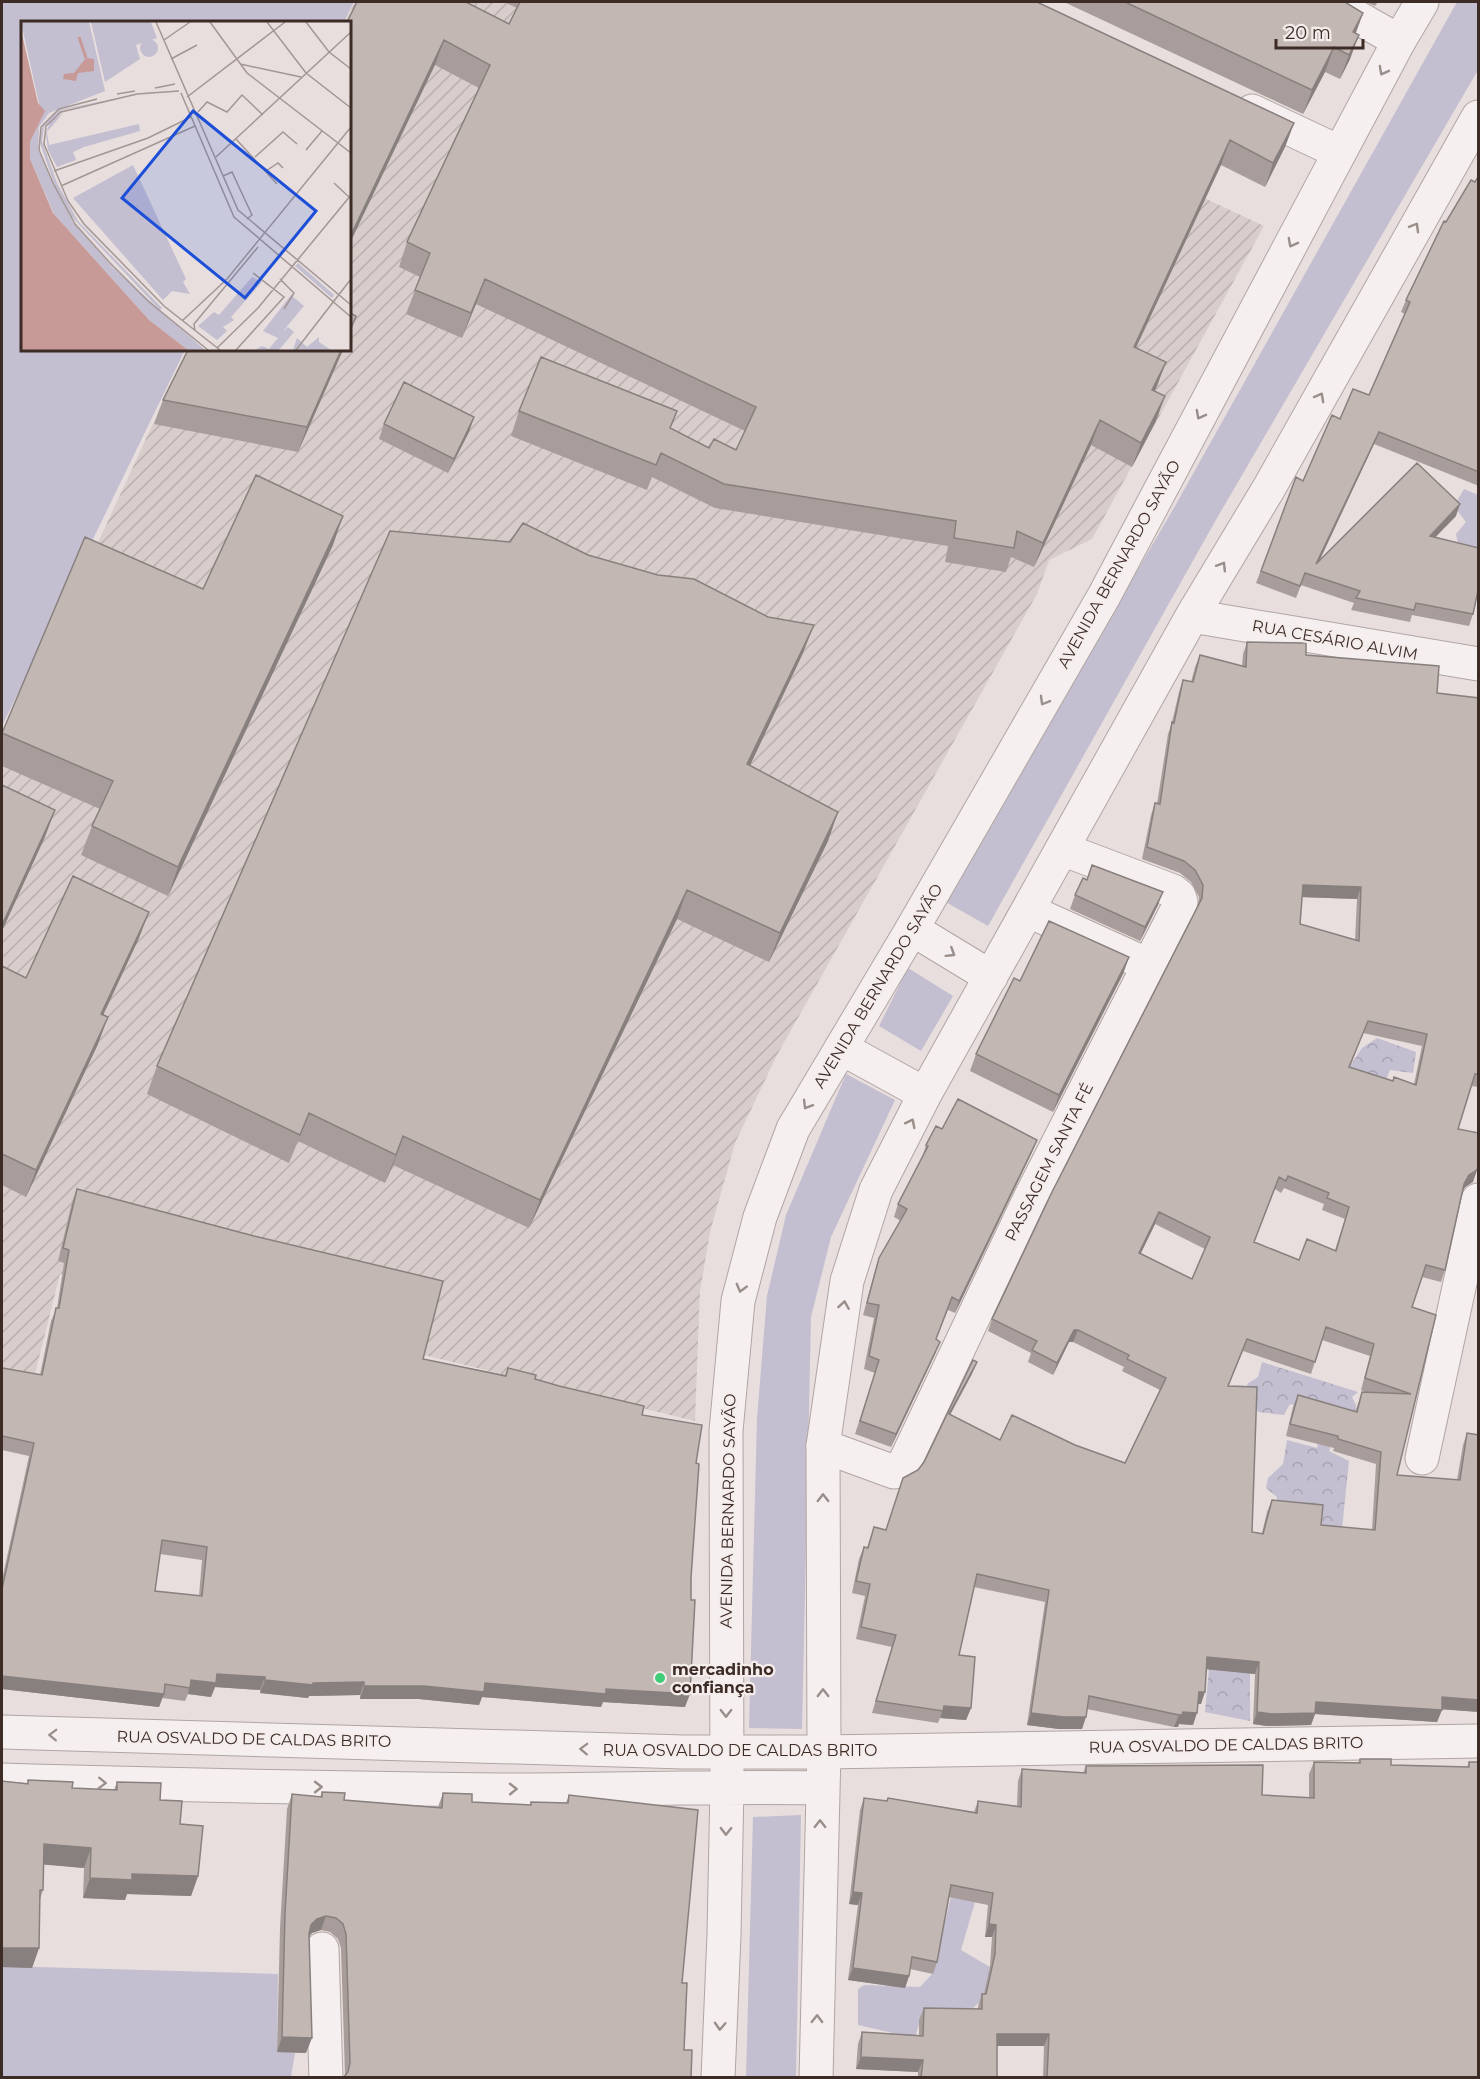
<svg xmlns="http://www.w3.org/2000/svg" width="1480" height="2079" font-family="Montserrat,sans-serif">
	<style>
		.industrial { fill: url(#industrial-furrows) }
		.green { fill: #c3bed0 }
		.forest { fill: url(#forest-crowns) }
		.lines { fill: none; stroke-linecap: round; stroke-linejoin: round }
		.minor-casing { stroke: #b1a5a2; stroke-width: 35 }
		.tertiary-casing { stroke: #b1a5a2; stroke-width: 35 }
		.minor { stroke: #f5f0ef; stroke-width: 33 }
		.tertiary { stroke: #f5f0ef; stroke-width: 33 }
		.wall { fill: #a89d9b; fill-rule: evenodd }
		.shaded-wall { fill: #88807e }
		.building { fill: #c3b7b4; stroke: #88807e; stroke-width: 1.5; fill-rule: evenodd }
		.oneway { stroke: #998e8a }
		.poi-dot { fill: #40cd79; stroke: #f4edec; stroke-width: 2 }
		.labels { text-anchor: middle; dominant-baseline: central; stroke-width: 4.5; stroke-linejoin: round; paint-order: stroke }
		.street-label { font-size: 16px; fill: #3d2b26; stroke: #f4edec }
		.poi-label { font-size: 16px; font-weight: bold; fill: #3d2b26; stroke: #f4edec; text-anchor: start }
		.inset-river { fill: none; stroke: #c79a97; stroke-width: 3 }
		.inset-road { fill: none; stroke: #a39694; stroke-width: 1.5 }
		.view { fill: #1d4ed8; fill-opacity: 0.15; stroke: #1d4ed8; stroke-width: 3 }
		.inset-edge { fill: none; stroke: #3d2b26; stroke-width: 3 }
	</style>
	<defs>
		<pattern id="industrial-furrows" width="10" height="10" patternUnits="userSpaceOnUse" patternTransform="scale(1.5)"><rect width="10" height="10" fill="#d8cdcb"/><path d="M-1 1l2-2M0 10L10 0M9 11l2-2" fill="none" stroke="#bab0ae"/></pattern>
		<pattern id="forest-crowns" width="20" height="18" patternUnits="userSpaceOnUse" patternTransform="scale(1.5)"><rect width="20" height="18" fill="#c3bed0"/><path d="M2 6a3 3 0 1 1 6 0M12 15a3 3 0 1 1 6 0" fill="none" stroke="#a8a3b2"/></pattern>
	</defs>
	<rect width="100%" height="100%" fill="#e7dedd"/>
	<path class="industrial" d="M355,2H785L1264,226L1092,539L1049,560L1037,594L777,1055L735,1143L710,1232L700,1291L695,1421L325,1331L60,1274L33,1382L2,1375V750L187,350H350V22H345Z"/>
	<path class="green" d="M2,2H354L344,22H22V350H185L2,726Z
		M1457,2H1478V70L1213,525L988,926L944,901L1175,506Z
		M1464,489L1478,495V561L1461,558L1456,534L1466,522L1454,506Z
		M908,968L953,996L921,1051L879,1026Z
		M846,1074L895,1100L831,1237L811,1317L802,1729L749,1728L757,1418L767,1296L786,1215Z
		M801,1815L796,2077H746L753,1817Z
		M958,1867L982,1878L961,1950L990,1967L986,1996L959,2021L920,2020L915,2038L858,2025V1989L864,1985L920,1987L933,1973Z
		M2,1966L278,1974L277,2051L295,2053L291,2077L2,2078Z"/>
	<path class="forest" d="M1377,1038L1416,1052L1413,1073L1390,1070L1383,1087L1330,1064L1333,1056L1352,1063L1362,1048Z
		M1262,1362L1358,1392L1352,1397L1356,1405L1354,1422L1340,1419L1329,1451L1349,1461L1335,1597L1276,1523L1277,1497L1266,1488L1268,1478L1283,1464L1287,1440L1317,1448L1325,1414L1290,1404L1284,1415L1258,1412L1247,1384L1258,1377Z
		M1250,1654V1721L1205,1712L1209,1669Z"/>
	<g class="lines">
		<defs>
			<path id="minor" d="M1330,2L1399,41
				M1252,111L1339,152
				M1029,911L1137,960
				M823,1446L894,1472L903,1466L1030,1198L1181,902L1179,896L1173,891L1062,849
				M1422,1458L1478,1200
				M824,1752L1478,1741
				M322,1949L326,2078"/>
			<path id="tertiary" d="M1192,616L1478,664
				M912,929L991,977
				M841,1048L925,1094
				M2,1732L684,1752H824
				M2,1780C167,1785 333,1788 499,1790C607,1790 714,1786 821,1788
				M718,2078L724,1935L727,1786L726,1431L738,1301L760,1217L793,1129L912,929L1104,596L1399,41L1422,2
				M816,2078L824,1752L823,1446L847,1281L876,1190L925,1094L1192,616L1269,488L1478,117"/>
		</defs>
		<use href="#minor" class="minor-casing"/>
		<use href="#tertiary" class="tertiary-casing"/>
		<use href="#minor" class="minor"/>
		<use href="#tertiary" class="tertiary"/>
	</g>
	<path class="wall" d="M504,2H1037L1294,123L1285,147L1265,187L1221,165L1136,348L1157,386L1155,391L1156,421L1132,467L1091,445L1034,567L1011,557L1006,572L945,562L948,546L715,508L652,477L647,490L511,436L519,411L671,428L709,448L736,450L745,431L476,304L462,338L406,314L420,277L399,267L407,242L479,88L435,65L350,22L509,24L517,8Z
		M1064,2H1345L1363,13L1356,33L1350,59L1340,79L1325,72L1303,114Z
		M1366,2H1378L1375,6Z
		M1479,175V486L1374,444L1319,562L1456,516L1435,537L1473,614L1469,626L1412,615L1410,622L1351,610L1354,603L1301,585L1296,598L1256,583L1296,477L1303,481L1340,419L1369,395L1405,314L1401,312L1406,300L1446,222L1475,182Z
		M188,350H343L298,452L154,424L163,400Z
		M474,417L469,432L448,473L379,439L384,424Z
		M85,537L203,589L333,545L168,896L81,855L92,826L100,809L2,766V734Z
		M588,555L803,653L750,765L828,841L769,962L677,919L529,1228L393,1165L385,1183L298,1141L289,1163L147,1094L157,1066Z
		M1247,642L1306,655L1437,693L1479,698V1087L1471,1086L1458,1129L1473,1182L1465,1187L1463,1191L1445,1270L1441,1282L1422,1277L1412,1307L1436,1315L1397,1475L1457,1480L1463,1445L1467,1433L1479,1435V1712L1442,1709L1437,1722L1315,1714L1311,1725L1267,1726L1253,1724L1255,1674L1207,1669L1201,1704H1198L1193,1725L1179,1724L1178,1727H1174L1087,1709L1082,1729H1059L1027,1725L1045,1602L974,1587L959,1655L971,1708L966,1720L940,1718L938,1723L872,1713L892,1647L856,1639L865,1596L852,1593L859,1559L864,1547L867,1548L874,1527L886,1530L903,1478L918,1470L924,1462L972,1374L950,1415L1000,1440L1075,1445L1125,1463L1160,1390L1122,1371L1124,1367L1073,1342H1069L1053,1375L1028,1362L1031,1353L988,1331L992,1319L1198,906L1199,897L1191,882L1180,873L1142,859L1151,815L1155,803L1157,804L1168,734L1172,722L1179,692L1183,680L1191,682L1195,667L1200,655L1242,666L1243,654ZM1302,897L1357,899L1355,940L1300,924ZM1363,1033L1422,1046L1414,1084L1393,1081L1350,1067ZM1284,1188L1324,1204L1322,1210L1345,1219L1335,1250L1299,1260L1254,1242L1275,1189L1281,1193ZM1155,1224L1205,1249L1192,1279L1141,1253ZM1322,1340L1370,1356L1361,1390L1365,1392H1362L1355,1412L1298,1395L1293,1407L1286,1436L1334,1448L1333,1451L1376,1464L1372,1530L1321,1525L1272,1500L1267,1512L1262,1533L1252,1532L1228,1386L1243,1351L1311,1374Z
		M1075,895L1158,905L1140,941L1070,909Z
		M139,938L103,1015L98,1044L26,1197L2,1185V966L26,978Z
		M1129,957L1123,974L1053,1112L970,1071L976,1054L1020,981Z
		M942,1129L1037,1140L1032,1152L955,1313L948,1310L936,1339L935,1354L891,1447L855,1434L875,1373L864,1369L874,1318L863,1315L875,1271L879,1258L901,1221L894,1217L898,1204L922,1158L926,1145Z
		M77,1189L423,1359L505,1375L508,1368L535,1379L642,1415L696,1463L685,1707L603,1702L601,1707L482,1697L479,1705L419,1699H360V1695L309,1696L308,1698L260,1693V1690L215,1687L211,1697L188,1694L185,1701L162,1698L159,1707L2,1689V1580L29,1456L2,1450V1368L40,1375L51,1321L57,1308L64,1263L58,1261L72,1202ZM160,1554L202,1560L199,1596L155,1591Z
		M1360,1759L1391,1765L1467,1767L1469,1762L1479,2078H1043L1044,2046H997V2078H918V2072L856,2069L858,2044L862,2032L919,2035V2020L924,2008L978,2009V2006L982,1994H984L990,1966L992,1937H985L988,1905L949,1897L937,1962L933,1974L910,1969L909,1976L905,1988L848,1980L858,1905L849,1904L860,1810L864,1798L887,1801L888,1798L974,1812L978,1801L1017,1806L1018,1781L1022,1769L1083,1773L1086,1766L1262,1795L1309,1798V1774L1314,1762L1358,1763Z
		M28,1780L72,1788L114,1790L117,1782L160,1800L180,1824L198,1876L191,1896L127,1894L125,1900L83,1898L84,1868L44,1864L43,1890L40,1899L39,1948L32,1968L2,1967V1781L27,1783Z
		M322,1792L344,1800L438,1807L443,1793L472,1802L530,1805L531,1802L566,1803L569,1795L698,1810L345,2076L341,1948L338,1939L330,1932L321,1930L312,1933L309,1937L306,2053L277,2052L280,1928L287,1809L292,1794L320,1797Z"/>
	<path class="shaded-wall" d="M1363,13L1354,37L1353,32Z
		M1359,35L1350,59L1340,79L1349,55Z
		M444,40L435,65L350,243V237Z
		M1334,47L1325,72L1303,114L1312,90Z
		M1294,123L1285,147L1265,187L1273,163Z
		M1230,140L1221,165L1125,371L1134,347Z
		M485,279L476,304L462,338L471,313Z
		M341,350H343L298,452L307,427Z
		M1166,362L1157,386L1143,414L1152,390Z
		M1165,396L1156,421L1132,467L1141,443Z
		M474,417L469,432L448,473L454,459Z
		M1100,420L1091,445L1034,567L1043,543Z
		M1379,432L1374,444L1312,576L1316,564Z
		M1460,504L1456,516L1425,548L1430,536Z
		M343,516L333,545L168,896L178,867Z
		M814,625L803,653L737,793L747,764Z
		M55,810L45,837L2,931V925Z
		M838,812L828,841L769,962L780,933Z
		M1303,885L1361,887L1357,899L1299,897Z
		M687,890L677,919L529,1228L540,1200Z
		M1163,892L1158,905L1140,941L1145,927Z
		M149,912L139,938L91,1041L101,1014Z
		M1129,957L1123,974L1053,1112L1059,1095Z
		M108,1017L98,1044L26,1197L36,1170Z
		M403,1136L393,1165L385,1183L396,1155Z
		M1037,1140L1032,1152L955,1313L959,1301Z
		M1477,1170L1473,1182L1465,1187L1460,1196L1464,1184L1469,1175Z
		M1159,1212L1155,1224L1135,1265L1139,1253Z
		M1074,1330H1078L1073,1342H1069L1053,1375L1057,1363Z
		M940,1342L935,1354L891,1447L896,1434Z
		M977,1362L972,1374L944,1426L949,1414Z
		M1207,1657L1259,1662L1255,1674L1203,1669Z
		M217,1674L265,1677L260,1690L215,1687L211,1697L188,1694L191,1680Z
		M2,1676L164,1694L159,1707L2,1689Z
		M265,1680L313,1683L364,1682L360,1695L309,1696L308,1698L260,1693Z
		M485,1683L606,1689L690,1694L685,1707L603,1702L601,1707L482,1697L479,1705L419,1699H360L364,1686Z
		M1199,1692H1205L1201,1704H1195Z
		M1442,1697L1479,1700V1712L1438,1709Z
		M1316,1702L1442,1710L1437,1722L1315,1714L1311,1725L1267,1726L1253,1724L1257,1712Z
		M944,1706L971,1708L966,1720L940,1718Z
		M1183,1712L1197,1713L1193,1725L1179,1724L1178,1727H1174L1179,1715Z
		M1031,1713L1086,1717L1082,1729H1059L1027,1725Z
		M44,1844L91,1848L84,1868L37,1864Z
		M132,1874L198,1876L191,1896L127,1894L125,1900L83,1898L90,1878Z
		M853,1892L862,1893L858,1905L849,1904Z
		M326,1916L321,1930L312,1933L306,1940L311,1925L317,1919Z
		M989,1924L996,1925L992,1937H985Z
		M2,1948H39L32,1968L2,1967Z
		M853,1968L909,1976L905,1988L848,1980Z
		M997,2034H1049L1044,2046H992Z
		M282,2037L312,2038L306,2053L277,2052Z
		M861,2057L923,2060L918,2072L856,2069Z"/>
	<path class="building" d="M357,2H466L509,24L520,2H1037L1294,123L1273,163L1230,140L1134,347L1166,362L1152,390L1165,396L1141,443L1100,420L1043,543L1017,531L1014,548L954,538L956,521L724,484L661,453L656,465L519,411L541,357L677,411L670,428L709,448L714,439L736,450L756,407L485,279L471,313L415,290L430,253L407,242L490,65L444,40L350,237V22H347Z
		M1125,2H1345L1363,13L1353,32L1359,35L1349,55L1334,47L1312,90Z
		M1479,175V472L1379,432L1316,564L1417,463L1460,504L1430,536L1479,548V586L1473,614L1416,603L1414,610L1356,598L1360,591L1305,573L1300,586L1261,571L1296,477L1303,481L1332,415L1340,419L1353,389L1369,395L1410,302L1406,300L1444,221L1446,222L1471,180L1475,182Z
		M350,313L356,316L350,331Z
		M188,350H341L307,427L163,400Z
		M404,382L474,417L454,459L384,424Z
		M256,475L343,516L178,867L92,826L113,781L2,733L85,537L203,589Z
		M523,523L588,555L658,575L694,579L768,617L814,625L747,764L838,812L780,933L687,890L540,1200L403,1136L396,1155L309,1113L300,1135L157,1066L390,531L510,542Z
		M1247,642L1306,643V655L1439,666L1437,693L1479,698V1074H1475L1458,1129L1479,1133V1163L1477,1170L1469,1175L1464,1184L1445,1270L1426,1265L1412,1307L1436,1315L1397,1475L1460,1480L1467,1433L1479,1435V1700L1442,1697V1710L1316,1702L1315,1713L1272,1714L1257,1712L1259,1662L1207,1657L1205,1692H1199L1197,1713L1183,1712L1182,1715H1179L1089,1696L1086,1717H1064L1031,1713L1049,1590L977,1574L959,1655L975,1657L971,1708L944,1706L943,1711L876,1701L896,1635L861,1627L870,1584L856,1581L864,1547L868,1548L874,1527L886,1530L903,1478L918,1470L924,1462L973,1360L977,1362L949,1414L1000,1440L1012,1415L1075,1445L1125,1463L1166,1378L1127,1359L1129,1355L1078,1330H1074L1057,1363L1032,1350L1037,1341L992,1319L1051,1194L1202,898L1203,885L1195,870L1184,861L1147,847L1155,803L1160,804L1172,722L1174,723L1183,680L1193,682L1200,655L1246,667ZM1303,885L1361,887L1359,941L1300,924ZM1368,1021L1427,1034L1416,1085L1394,1077L1393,1081L1349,1067ZM1288,1176L1329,1193L1327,1198L1349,1207L1336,1251L1307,1239L1299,1260L1254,1242L1279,1177L1286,1181ZM1159,1212L1210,1237L1192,1279L1139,1253ZM1326,1327L1374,1344L1365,1378L1411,1394L1362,1392L1357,1412L1298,1395L1290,1424L1338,1436V1439L1381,1452L1375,1530L1321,1525L1323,1505L1272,1500L1263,1534L1252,1532L1257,1387L1228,1386L1247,1339L1315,1362Z
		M2,785L55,810L2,925Z
		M1092,865L1163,892L1145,927L1075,895L1083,878L1087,880Z
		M73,876L149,912L101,1014L108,1017L36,1170L2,1154V966L26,978Z
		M1049,921L1129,957L1059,1095L976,1054L1014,978L1020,981Z
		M958,1099L1037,1140L959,1301L952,1297L936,1339L940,1342L896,1434L860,1421L879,1360L869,1356L879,1305L867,1303L879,1258L907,1209L898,1204L928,1146L926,1145L936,1126L942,1129Z
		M77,1189L254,1236L443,1281L423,1359L506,1376L508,1368L536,1375L535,1379L559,1386L644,1406L642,1415L702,1425L696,1463L699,1464L691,1578V1600H695L690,1694L606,1689V1694L485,1683L484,1692L424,1686H364V1682L313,1683V1685L265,1680V1677L217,1674L216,1683L191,1680L190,1688L165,1684L164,1694L2,1676V1589L34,1443L2,1436V1368L42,1375L56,1308H59L69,1250L63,1248ZM162,1540L207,1547L202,1596L155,1591Z
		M1360,1759H1391V1765L1469,1767V1762H1479V2078H1047L1049,2034H997V2078H921L923,2060L861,2057L862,2032L923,2036L924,2008L982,2009V1994H986L995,1954L996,1925L989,1924L993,1893L951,1885L937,1962L912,1957L909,1976L853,1968L862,1893L853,1892L864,1798L887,1801L888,1798L977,1813L978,1801L1021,1807L1022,1769L1086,1773V1766L1263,1765L1262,1795L1314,1798V1762L1360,1763Z
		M28,1780L73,1782L72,1788L117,1790V1782L161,1783L160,1800L182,1801L180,1824L203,1826L198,1876L132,1874V1880L90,1878L91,1848L44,1844L43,1890H40L39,1948H2V1781L28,1784Z
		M322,1792L345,1793L344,1800L442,1808L443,1793L472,1794V1802L531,1805V1802L568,1803L569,1795L698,1810L682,1983H687L684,2050H692L691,2078H343L348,2072L350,2063L346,1934L343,1924L336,1918L326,1916L317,1919L311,1925L309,1934L312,2038L282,2037L285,1913L292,1794L322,1797Z"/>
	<defs><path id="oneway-chevron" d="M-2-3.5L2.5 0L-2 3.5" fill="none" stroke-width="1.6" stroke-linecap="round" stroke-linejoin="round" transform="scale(1.5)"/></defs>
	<g class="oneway">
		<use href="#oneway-chevron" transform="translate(1383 71) rotate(118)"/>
		<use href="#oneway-chevron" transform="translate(1415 227) rotate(-60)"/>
		<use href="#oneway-chevron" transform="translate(1292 243) rotate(118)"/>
		<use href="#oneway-chevron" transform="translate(1320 397) rotate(-61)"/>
		<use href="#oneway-chevron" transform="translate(1200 415) rotate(118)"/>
		<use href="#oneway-chevron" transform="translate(1222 566) rotate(-58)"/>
		<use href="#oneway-chevron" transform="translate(1044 701) rotate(120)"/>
		<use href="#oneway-chevron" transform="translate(951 953) rotate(32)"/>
		<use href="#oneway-chevron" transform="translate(807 1105) rotate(121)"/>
		<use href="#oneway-chevron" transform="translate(911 1123) rotate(-63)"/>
		<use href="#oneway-chevron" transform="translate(741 1288) rotate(105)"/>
		<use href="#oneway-chevron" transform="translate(844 1305) rotate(-81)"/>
		<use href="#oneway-chevron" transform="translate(823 1498) rotate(-90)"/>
		<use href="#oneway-chevron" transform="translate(823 1693) rotate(-90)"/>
		<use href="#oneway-chevron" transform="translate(726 1713) rotate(90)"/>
		<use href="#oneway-chevron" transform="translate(53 1735) rotate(-178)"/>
		<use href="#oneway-chevron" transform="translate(584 1749) rotate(-178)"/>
		<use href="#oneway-chevron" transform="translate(102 1783) rotate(2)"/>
		<use href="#oneway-chevron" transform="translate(318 1787)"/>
		<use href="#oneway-chevron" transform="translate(513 1789) rotate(-1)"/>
		<use href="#oneway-chevron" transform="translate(820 1824) rotate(-89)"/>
		<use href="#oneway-chevron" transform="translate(726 1831) rotate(91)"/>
		<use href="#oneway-chevron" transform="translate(817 2019) rotate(-89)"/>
		<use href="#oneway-chevron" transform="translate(720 2026) rotate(93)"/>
	</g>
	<circle class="poi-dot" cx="660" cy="1678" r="6"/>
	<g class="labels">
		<g class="street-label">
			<text transform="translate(1119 564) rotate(-61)">AVENIDA BERNARDO SAYÃO</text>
			<text transform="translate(1335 640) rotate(10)">RUA CESÁRIO ALVIM</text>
			<text transform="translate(878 986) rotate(-59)">AVENIDA BERNARDO SAYÃO</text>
			<text transform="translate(1049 1162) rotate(-63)">PASSAGEM SANTA FÉ</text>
			<text transform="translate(728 1511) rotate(-89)">AVENIDA BERNARDO SAYÃO</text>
			<text transform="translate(254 1739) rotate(1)">RUA OSVALDO DE CALDAS BRITO</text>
			<text transform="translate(1226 1745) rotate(-1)">RUA OSVALDO DE CALDAS BRITO</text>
			<text x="740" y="1750">RUA OSVALDO DE CALDAS BRITO</text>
		</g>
		<g class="poi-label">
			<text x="672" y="1669">mercadinho<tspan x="672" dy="18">confiança</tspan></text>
		</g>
	</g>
	<g transform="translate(21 21)">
		<rect width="330" height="330" fill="#e7dedd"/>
		<path d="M70,1H130L136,17L115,24L119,38L84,61ZM152,66L42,89L23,106L21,120L36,162L57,200L141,287L139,289L50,195L35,168L18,119L22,103L38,89ZM42,92L26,111L28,124L118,103L119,110L63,126L52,131L55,139L36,146L27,129L25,112L29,101ZM112,144L165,258L162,261L169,273L151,270L142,279L52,177ZM277,242L313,274L311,277L274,245ZM231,256L241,261L210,296L213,299L202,306L206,310L196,319L177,305L193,291L198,294ZM270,274L283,285L262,310L267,306L273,311L258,329H234L241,325L248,328L257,317L242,310Z" fill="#c3bed0"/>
		<path d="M298,316V321L310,329H272L276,317L286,326Z" fill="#c3bed0"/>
		<path d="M0,1H68L84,70L28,92L18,106L17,129L51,200L92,247L184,329H167L128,299L33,193L9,138V121L21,96ZM119 27a9 9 0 1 1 18 0a9 9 0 1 1-18 0Z" fill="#c3bed0"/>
		<path d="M0,9L17,82L24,90L9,121V138L32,192L128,299L167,329H0ZM65,37L73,38V50L57,52L55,60L42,58L43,53L53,52Z" fill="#c79a97"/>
		<path class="inset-river" d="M58,16L65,37M0,213L116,329"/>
		<path class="inset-road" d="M135,1L217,189L330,284M189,1L226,52L330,132M246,1L285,52L330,87M285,1L308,31L330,48M143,19L169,1M150,38L176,24M219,43L280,56M134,67L154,63M158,70L116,73L40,91L25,105L23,123L47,180L63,203L143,285L199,329M160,72L213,196L330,296M96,73L114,70M166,76L264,1M76,78L38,88L20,106L18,129L32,162L54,203L89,242L127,280L187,329M177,91L186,81L206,91L221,74L242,94M215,118L256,163M285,129L301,110M195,136L330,11M234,136L262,111L276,123M33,150L127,117L170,96M245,150L257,142L262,147M202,155L211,151L231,194L226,198M313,162L328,176M40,165L174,105M259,258L273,272L263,288M161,300L206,258L330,106M174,310L173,303L237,226M196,327L237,287L330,174M215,329L263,276L232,252M275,329L330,258"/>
		<path class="view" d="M172,90L295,190L224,277L101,177Z"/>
		<rect width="330" height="330" class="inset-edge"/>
	</g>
	<rect width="1480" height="2079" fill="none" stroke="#3d2b26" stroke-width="6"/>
	<path d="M1276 39v9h87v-9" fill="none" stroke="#3d2b26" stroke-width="3"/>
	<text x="1285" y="39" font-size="18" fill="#3d2b26" stroke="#f4edec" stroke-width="4.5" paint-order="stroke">20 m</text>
</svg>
